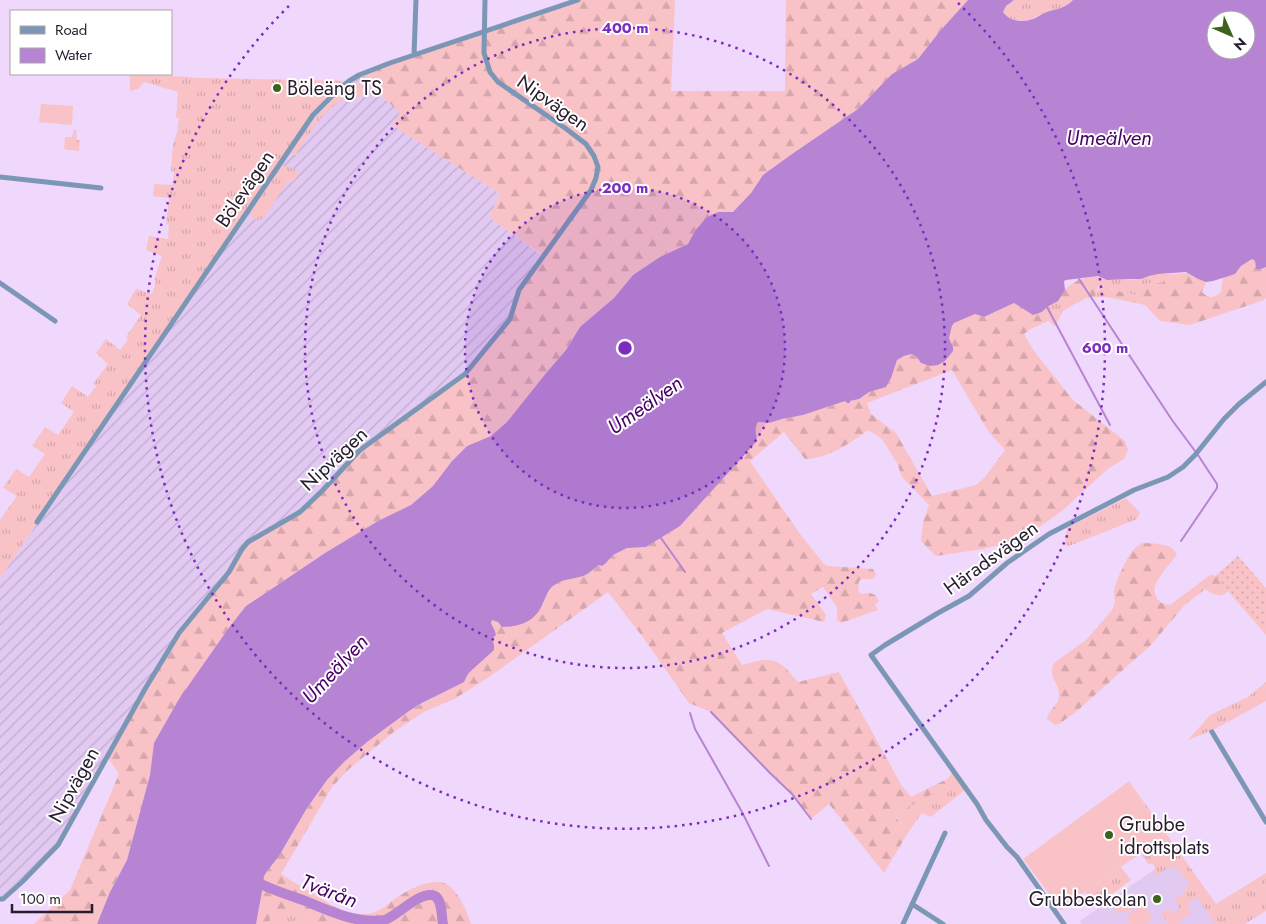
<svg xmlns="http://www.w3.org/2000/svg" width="1266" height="924" font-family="Jost,sans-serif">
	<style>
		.built { fill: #e1c9f1 }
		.industrial { fill: url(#industrial-furrows) }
		.grass { fill: url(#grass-tufts) }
		.forest { fill: url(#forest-firs); fill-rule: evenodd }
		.park { fill: url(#park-crowns) }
		.garden { fill: url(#garden-dots) }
		.pitch { fill: #f9c2c7 }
		.water { fill: #b684d2; fill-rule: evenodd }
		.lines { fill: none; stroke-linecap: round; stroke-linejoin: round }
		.stream { stroke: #b684d2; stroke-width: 2 }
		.river { stroke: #b684d2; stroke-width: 10 }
		.minor { stroke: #7c96b5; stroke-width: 5 }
		.ring { fill: none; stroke: #7b2cbf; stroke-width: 2.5; stroke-dasharray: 2.5 5 }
		.poi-dot { fill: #3d621b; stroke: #fff; stroke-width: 2 }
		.labels { text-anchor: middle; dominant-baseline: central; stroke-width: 4; stroke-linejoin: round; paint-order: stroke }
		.poi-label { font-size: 20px; fill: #281d2e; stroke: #fff; text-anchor: start }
		.street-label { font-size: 20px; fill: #281d2e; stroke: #fff }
		.water-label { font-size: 21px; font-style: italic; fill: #490165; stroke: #fff }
		.centre { fill: #7b2cbf; stroke: #fff; stroke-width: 2.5 }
		.ring-label { font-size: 15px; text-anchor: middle; font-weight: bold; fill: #7b2cbf; stroke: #fff; stroke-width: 4; stroke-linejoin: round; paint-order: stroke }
	</style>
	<defs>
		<pattern id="industrial-furrows" width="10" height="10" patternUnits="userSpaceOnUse" patternTransform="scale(1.25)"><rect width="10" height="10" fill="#e1c9f1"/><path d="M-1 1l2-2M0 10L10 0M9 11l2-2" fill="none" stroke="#c1accf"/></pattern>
		<pattern id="grass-tufts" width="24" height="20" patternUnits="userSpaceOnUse" patternTransform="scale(1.25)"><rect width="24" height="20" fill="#f9c2c7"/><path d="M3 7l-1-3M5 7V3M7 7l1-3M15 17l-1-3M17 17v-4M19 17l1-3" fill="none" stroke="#d5a6ab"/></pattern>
		<pattern id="forest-firs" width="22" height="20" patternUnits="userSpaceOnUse" patternTransform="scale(1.25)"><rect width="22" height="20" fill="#f9c2c7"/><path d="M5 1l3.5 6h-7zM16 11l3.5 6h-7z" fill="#d5a6ab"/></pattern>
		<pattern id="park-crowns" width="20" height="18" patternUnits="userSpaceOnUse" patternTransform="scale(1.25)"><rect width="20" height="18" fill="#f9c2c7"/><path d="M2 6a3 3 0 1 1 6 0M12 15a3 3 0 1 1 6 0" fill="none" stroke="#d5a6ab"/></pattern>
		<pattern id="garden-dots" width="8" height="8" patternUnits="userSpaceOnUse" patternTransform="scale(1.25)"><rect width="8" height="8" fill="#f9c2c7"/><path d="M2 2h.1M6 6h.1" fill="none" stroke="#d5a6ab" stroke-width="1.8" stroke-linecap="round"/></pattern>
	</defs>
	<rect width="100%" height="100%" fill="#efd8fc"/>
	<path class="built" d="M1171,858L1191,883L1218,924H1082L1080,921Z"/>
	<path class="industrial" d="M359,75L400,113L393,125L500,194L489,217L544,257L510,319L465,374L322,491L229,572L179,633L58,845L0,899V578L313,115L335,93Z"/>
	<path class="grass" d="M1014,0H1073C1066,8 1055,9 1045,13C1041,14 1038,16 1034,18C1024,23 1009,21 1003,12L1006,6Z
		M130,74H146L201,78L349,81L313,115L0,578V520L17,496L3,488L16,469L29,477L45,454L32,446L45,427L58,435L74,412L61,403L72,386L88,397L96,386L93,384L108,364L96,353L106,339L120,350L128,339L126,337L141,315L127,304L136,289L152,294L156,281L154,280L162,256L146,250L149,236L168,239L169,225L166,224L169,198L153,196L154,184L172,185L174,172L171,171L173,145L177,132L179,118H176L178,92L144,82L138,89L130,91Z
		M357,81L363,88L364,91L362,96C357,97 351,97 346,99C324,107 308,136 296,155H293L292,152L294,147C312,123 330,96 357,81Z
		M282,166C292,167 305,170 293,182L288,181L264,218L259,220L254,219L250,213Z
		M1158,274H1171L1168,279L1162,283L1135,295L1109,289H1106L1104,294L1107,297H1095L1099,288L1095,276C1100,276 1104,280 1110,280C1119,280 1129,280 1139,279C1145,278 1151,275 1158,274Z
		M1062,294C1062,301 1065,304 1071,306L1063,311L1061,315L1053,309L1047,307L1057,301Z
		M1126,498L1140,513L1137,519L1069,546L1065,544L1067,528Z
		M1266,682V701L1213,730L1188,740L1210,715L1248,697Z
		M952,770L966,789L931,817L922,813L909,831C903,826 894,819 896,811L903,810L947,782L945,780C950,777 952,775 952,770Z
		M1129,781L1216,904L1266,873V911L1245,924H1215L1197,897L1187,905L1192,912L1176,924H1169L1161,914L1168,908L1173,914L1180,909L1174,900L1187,890L1185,888L1190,884L1175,866L1171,869L1169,867L1156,876L1154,874L1155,867L1152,863L1149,865L1141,853L1121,867L1131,880L1096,906L1085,892L1164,833L1128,782Z
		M272,912H295L305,915L309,921V924H270V915Z"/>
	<path class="forest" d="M578,0H675L671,91H785L786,0H968L940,31L918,59L892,74L858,109L792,154L763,175L751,193L733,212H718L695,231L688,244L660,257L633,275L614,298L580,327L566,350L547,372L507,422L491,436L467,446L452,461L433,486L411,505L378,521L325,553L246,606L154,743L150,775L127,860L110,892L97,924H34L70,890L119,774L107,756L179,633L213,593L248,542L300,512L360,450L464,374L510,319L519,290L544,256L489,217L500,194L392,125L400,113L359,75Z
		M1252,259L1255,261V266L1261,269L1266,267V298L1264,300L1190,325L1160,321L1145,305L1107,297L1104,294V291L1106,289H1109L1135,295L1143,290L1147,283H1162L1164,280L1168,279L1171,274L1188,273L1198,279L1206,282L1202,292C1209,299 1214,298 1221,292L1223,277L1235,274L1241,266Z
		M1095,276L1099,283L1095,297L1086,298L1071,306C1064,304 1062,301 1062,294C1071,281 1080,279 1095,276Z
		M1014,303L1033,315L1042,312L1047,307L1053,309L1061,315L1055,326H1054L1050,322L1048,321L1031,329L1024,334L1034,351L1073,400L1125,441L1128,450L1124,459L1109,468L1062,511L1029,534L1016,541L983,549L936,556L921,541L923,522L929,505L902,477L897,463L882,439L870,431H867C849,444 827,459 805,459L784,432L750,461L800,534L824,564L828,566L873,569L876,574L873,579H862L859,581L858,590L861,594L870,593L875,595L879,601L875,605L878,610L841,623L837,620V607L823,587L811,594L826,615L824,622L767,609L722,633L742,665C749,664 758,660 766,660C781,659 789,672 798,682L839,672L902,786L911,797L945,780L948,784L947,786L903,810L896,811C894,820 903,826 909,831L884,873L829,804L811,819L792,794L770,773L711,712L689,703L642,636L608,592L489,677L456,698L424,712L395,731L349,769L332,787L281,874C291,881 301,886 311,892C327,902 343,915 364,914C384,913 388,901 404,893C414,887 428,881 440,882C456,884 467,911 471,924H309V921L305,915L294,912H273L270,915V924H256L263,886L264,876L268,870L279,856L307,808L327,780L344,762L367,742L409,711L466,679L468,674L481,662L492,642V639L496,634L495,631L491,622L492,620L498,622L542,606L549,589L557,583L590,572L599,565L602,566L605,564L613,555L627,548L646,547L680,526L703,501L755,432L756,424L758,422L769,423L782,419L803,415L845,401L847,403H850V401L859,399L869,392L888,384L897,359L912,354L917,357L921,363L945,361L953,351V347L949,338L952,326L954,323L975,314L984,317ZM952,370L988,431L1005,450L985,477L976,485L932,496L896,433L871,414L867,403Z
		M1142,543C1155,544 1170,542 1177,554C1170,566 1149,583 1156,597C1159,602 1164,605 1170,605L1210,575H1212L1215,576L1228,591C1220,599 1213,594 1205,589L1184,606L1151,645L1077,711L1059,724L1055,725L1047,719C1048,709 1060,705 1059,694C1059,682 1047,677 1054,663L1086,640L1112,610C1117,601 1114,599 1114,591C1115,583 1126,560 1130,554C1133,549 1138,546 1142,543Z"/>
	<path class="park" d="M74,129L76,130L77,140H80L79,151L64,149L65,137H72Z"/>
	<path class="garden" d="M1238,556L1266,588V635L1215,576Z"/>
	<path class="pitch" d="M41,104L73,106L72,125L39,122Z
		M1128,782L1164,833L1061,910L1023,859Z
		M1133,899L1134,910L1116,913L1114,901Z
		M1143,905L1153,918L1144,924H1131L1126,917Z"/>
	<path class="water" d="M968,0H1014L1006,6L1003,12C1009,21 1022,23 1033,19C1036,18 1040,15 1044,13C1054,9 1065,9 1073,0H1266V267L1261,269H1256L1255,261L1252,259L1241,266L1235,274L1213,281L1206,282L1198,279L1186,272L1158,274L1149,276L1141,279H1131L1107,280L1098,276L1066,280L1064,281L1065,290L1058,301L1047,307L1042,312L1033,315L1014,303L984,317L975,314L954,323L952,326L949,338L953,347V351L945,361L938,365L930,366L921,363L917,357L912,354L904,356L897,360L891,378L886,387L869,392L859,399L850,401V403H847L845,401L803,415L782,419L769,423L758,422C754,428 756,435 757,441L680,526L646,547L627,548L613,555L605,564L602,566L599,565C593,569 589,574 583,576C574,579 564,579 556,584C548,588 547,595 543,603C536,621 520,627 502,627L498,622L492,620L491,623L495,631L496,635L492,639L494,645V650L472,670L468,674L464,682L422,703L409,711L367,742L344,762L327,780L307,808L279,856L268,870L264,876L263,886L256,924H97L110,892L127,860L150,775L154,743L179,699L228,629L246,606L325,553L378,521L411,505L433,486L452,461L467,446L491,436L507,422L547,372L566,350L580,327L614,298L633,275L660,257L688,244L695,231L706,218L718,212H733L751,193L763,175L792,154L858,109L892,74L918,59L940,31ZM1216,20H1246V50H1216Z"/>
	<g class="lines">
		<path class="stream" d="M1079,279L1172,420L1198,455L1217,484V488L1181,541
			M1047,307L1110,425
			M661,538L685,572
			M711,712L770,773L792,794L811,819
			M690,713L695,729L742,812L769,866"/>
		<path class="river" d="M253,880C269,889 286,894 303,900C329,911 356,924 385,920C399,914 417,894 431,895C443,895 441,916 443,924"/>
		<path class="minor" d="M414,55L416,0
			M0,177L101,188
			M0,283L55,321
			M37,522L313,115L335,93L349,81L359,75L390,63L578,0
			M1212,732L1266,822
			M0,899H3L22,882L58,845L145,689L179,633L229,572L242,549L248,542L300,512L322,491L360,450L465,374L510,319L519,290L591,190L596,178L598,167L594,156L586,144L565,128L498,82L490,72L484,53L485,0
			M912,904L943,924
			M903,924L945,833
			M1064,924L1017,857L1007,847L986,820L977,804L912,713L871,655L885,645L938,613L969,596L1007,563L1049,534L1134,490L1168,477L1183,467L1195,455L1224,419L1239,404L1266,382"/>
	</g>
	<circle cx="625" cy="348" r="160" fill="#7b2cbf" fill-opacity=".12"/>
	<g class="ring">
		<circle cx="625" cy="348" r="160"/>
		<circle cx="625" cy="348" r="320"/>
		<path d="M958 3A480 480 0 1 1 292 3"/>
	</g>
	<g class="poi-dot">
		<circle cx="277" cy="88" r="5"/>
		<circle cx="1109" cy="835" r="5"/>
		<circle cx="1157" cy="899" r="5"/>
	</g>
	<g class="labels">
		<g class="poi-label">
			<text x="287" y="88">Böleäng TS</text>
			<text x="1119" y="824">Grubbe<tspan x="1119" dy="23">idrottsplats</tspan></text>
			<text x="1147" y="899" text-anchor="end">Grubbeskolan</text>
		</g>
		<g class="street-label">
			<text transform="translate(553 103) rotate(35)">Nipvägen</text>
			<text transform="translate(245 189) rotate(-56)">Bölevägen</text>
			<text transform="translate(334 459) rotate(-43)">Nipvägen</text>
			<text transform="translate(991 558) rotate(-36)">Häradsvägen</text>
			<text transform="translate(74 785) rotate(-61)">Nipvägen</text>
		</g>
		<g class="water-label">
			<text x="1109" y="138">Umeälven</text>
			<text transform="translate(645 405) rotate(-35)">Umeälven</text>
			<text transform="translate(335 669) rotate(-47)">Umeälven</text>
			<text transform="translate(329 891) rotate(21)">Tvärån</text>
		</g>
	</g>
	<circle cx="625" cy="348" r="8" class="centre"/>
	<g class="ring-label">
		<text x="625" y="33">400 m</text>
		<text x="625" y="193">200 m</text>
		<text x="1105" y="353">600 m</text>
	</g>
	<rect x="10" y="10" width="162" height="65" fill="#ffffff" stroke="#a9a5ab"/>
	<rect x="20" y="26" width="25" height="8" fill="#7c96b5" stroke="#a9a5ab"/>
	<text x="55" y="35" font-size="15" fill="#281d2e">Road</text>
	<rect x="20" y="48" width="25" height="15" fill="#b684d2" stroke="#a9a5ab"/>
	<text x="55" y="60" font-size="15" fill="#281d2e">Water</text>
	<g transform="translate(1231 35) rotate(135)"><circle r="24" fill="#ffffff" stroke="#a9a5ab"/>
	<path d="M0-4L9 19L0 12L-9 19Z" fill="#3d621b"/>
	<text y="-8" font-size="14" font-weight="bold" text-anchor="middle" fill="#281d2e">N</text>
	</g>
	<path d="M12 904v8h80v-8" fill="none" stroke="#281d2e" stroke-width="2.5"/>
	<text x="20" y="904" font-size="15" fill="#281d2e" stroke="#ffffff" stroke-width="4" paint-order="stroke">100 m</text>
</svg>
